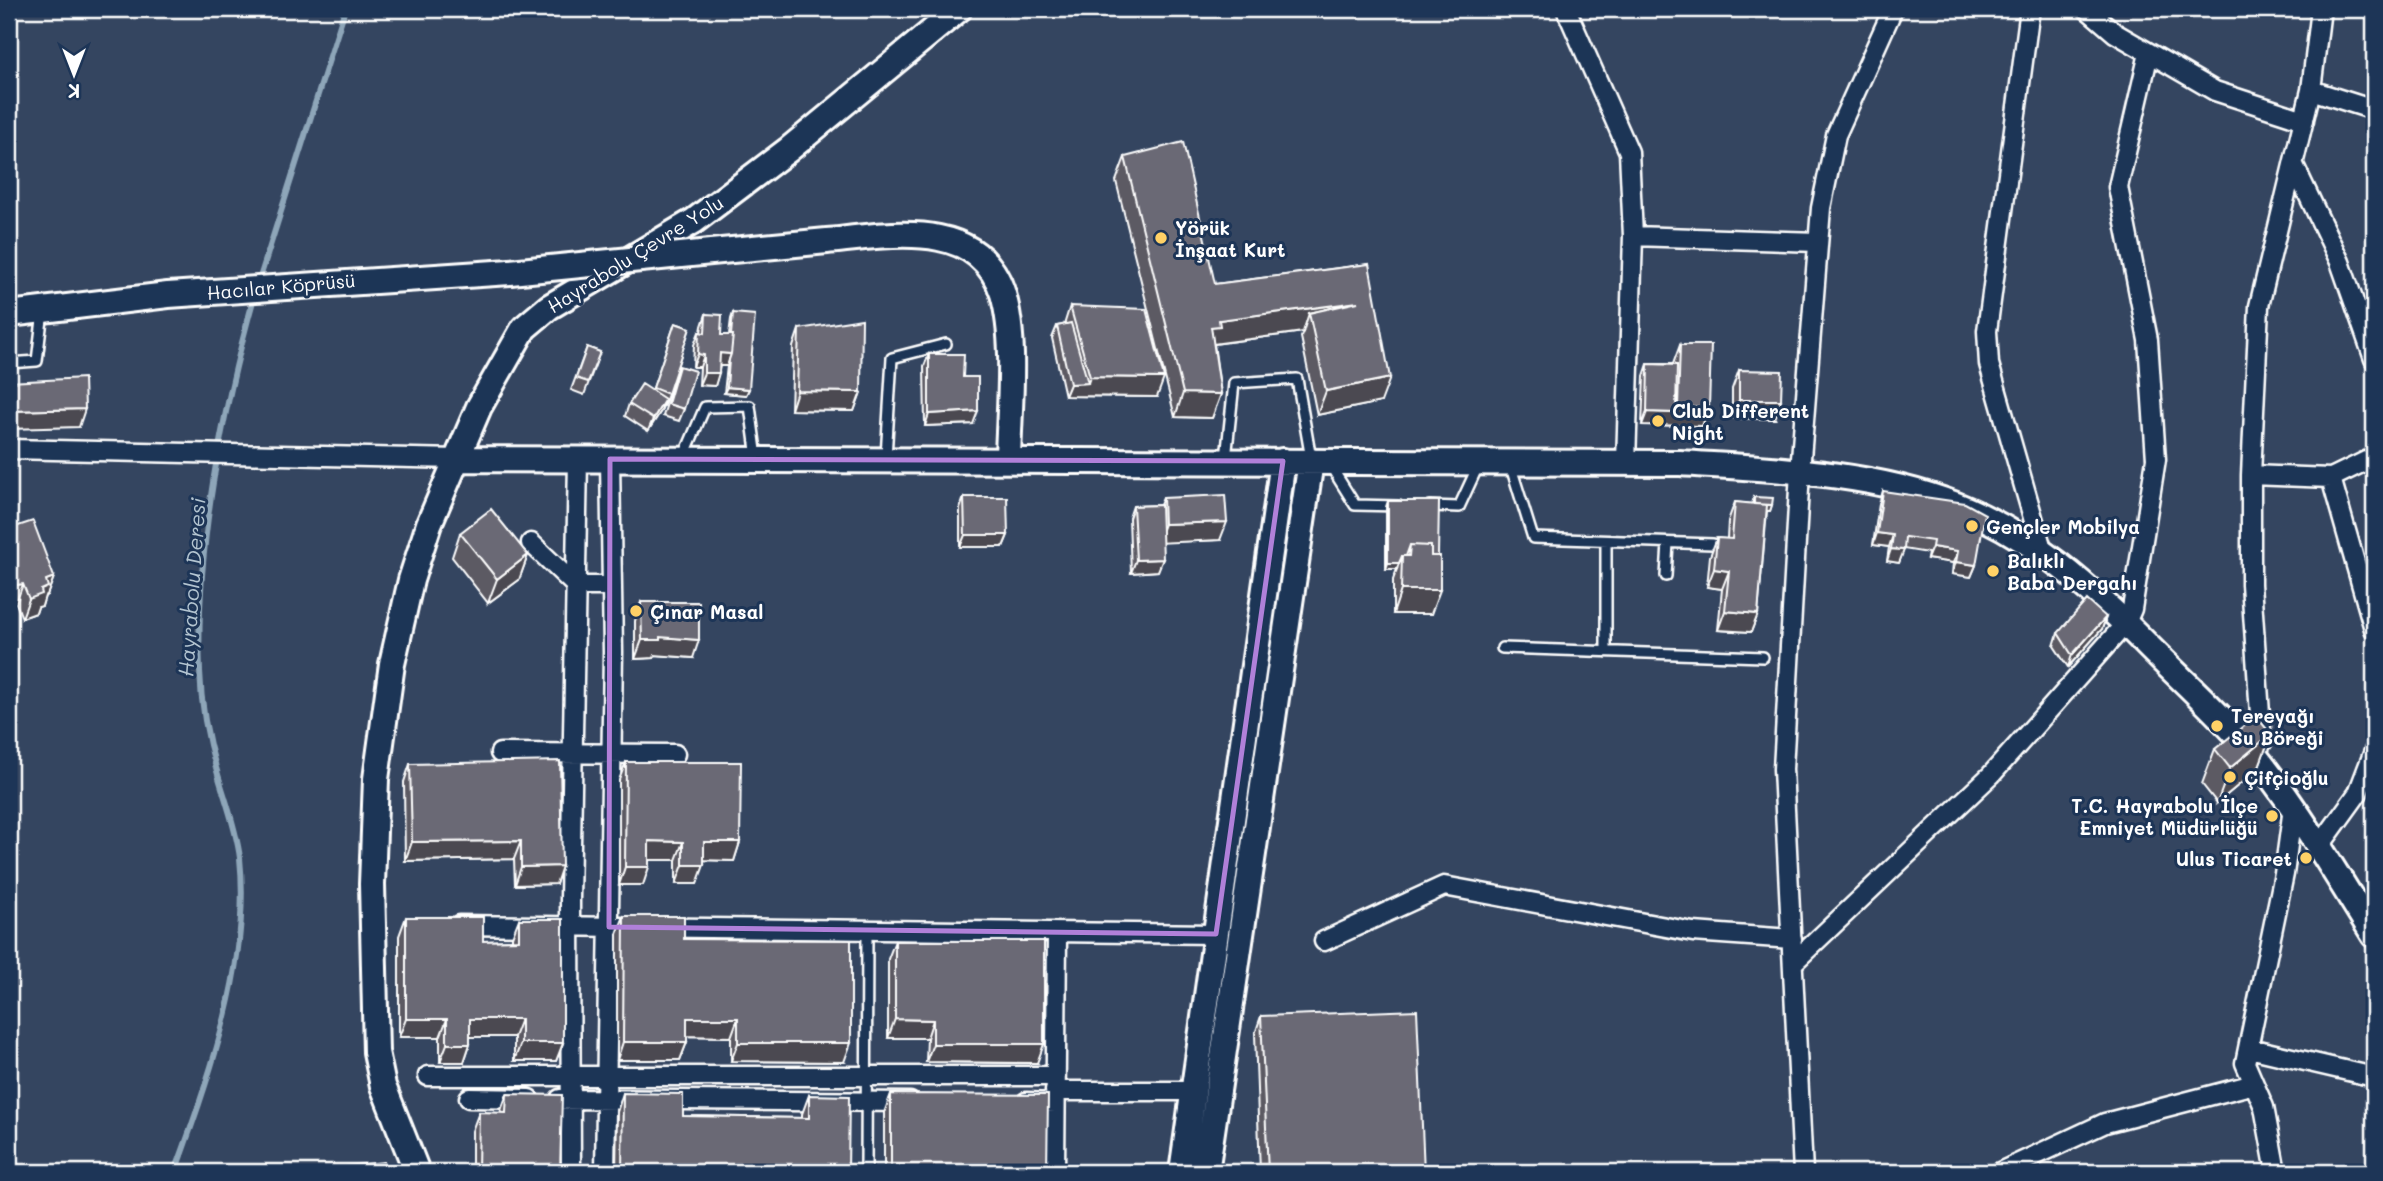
<svg xmlns="http://www.w3.org/2000/svg" width="2383" height="1181" font-family="Mali,sans-serif">
	<style>
		.lines { fill: none; stroke-linecap: round; stroke-linejoin: round }
		.stream { stroke: #8ea6b9; stroke-width: 6 }
		.lane-casing { stroke: #fff; stroke-width: 14 }
		.street-casing { stroke: #fff; stroke-width: 23 }
		.secondary-casing { stroke: #fff; stroke-width: 30 }
		.lane { stroke: #1d3557; stroke-width: 9 }
		.street { stroke: #1d3557; stroke-width: 18 }
		.secondary { stroke: #1d3557; stroke-width: 24 }
		.secondary-bridge-casing { stroke: #fff; stroke-width: 30; stroke-linecap: butt }
		.secondary-bridge { stroke: #1d3557; stroke-width: 24 }
		.wall { fill: #5c5a64; stroke: #fff; stroke-width: 2 }
		.shaded-wall { fill: #4b4a51; stroke: #fff; stroke-width: 2 }
		.building { fill: #6b6974; stroke: #fff; stroke-width: 2 }
		.marked { fill: none; stroke: #b080d9; stroke-width: 5; stroke-linejoin: round }
		.poi-dot { fill: #ffd166; stroke: #1d3557; stroke-width: 2.5 }
		.labels { text-anchor: middle; dominant-baseline: central; stroke-width: 6; stroke-linejoin: round; paint-order: stroke }
		.poi-label { font-size: 19px; font-weight: bold; fill: #fff; stroke: #1d3557; text-anchor: start }
		.street-label { font-size: 19px; fill: #fff; stroke: #1d3557 }
		.water-label { font-size: 21px; font-style: italic; fill: #b3c4d0; stroke: #1d3557 }
	</style>
	<rect width="100%" height="100%" fill="#344560"/>
	<filter id="ink" filterUnits="userSpaceOnUse"><feTurbulence type="fractalNoise" baseFrequency=".0143" numOctaves="2"/><feDisplacementMap in="SourceGraphic" scale="14" xChannelSelector="R" yChannelSelector="G"/><feConvolveMatrix kernelMatrix="1 2 1 2 8 2 1 2 1" color-interpolation-filters="sRGB"/></filter>
	<g filter="url(#ink)">
		<g class="lines">
			<path class="stream" d="M258,284L345,9
				M175,1172C210,1077 251,960 240,858C236,827 225,800 217,771C207,738 201,705 200,671C195,550 222,411 255,294"/>
			<defs>
				<path id="lane" d="M9,363L37,361L43,311
					M684,456L705,407L750,406L757,458
					M886,457L892,358L946,344
					M1226,459L1234,383L1297,379L1311,459
					M1510,464L1533,538L1713,544
					M1330,465L1355,505L1399,506
					M1430,506L1459,507L1478,466
					M1606,541V652
					M1666,576L1668,543
					M1502,648L1763,657
					M866,1172L867,931"/>
				<path id="street" d="M1566,9L1629,152L1633,236L1626,463
					M2030,9L1987,331L1989,364L2042,549
					M2087,9L2115,33L2215,91L2304,120
					M2311,90L2374,110
					M2294,165L2340,262L2374,359
					M1633,236L1818,242
					M9,449L458,459
					M2251,475L2331,478L2374,457
					M2331,478L2374,629
					M531,543L576,586H612
					M2262,743L2251,584V475L2259,306L2311,90L2321,9
					M500,753L675,754
					M2319,847L2358,793L2374,751
					M459,925L1216,934
					M1324,941L1444,886L1693,932L1792,939
					M1793,963L1991,775L2126,623L2132,609L2156,459L2148,340L2118,187L2149,53
					M2249,1048L2374,1077
					M428,1076H1055
					M1055,1091H1193
					M469,1098L529,1099
					M560,1099L910,1102
					M1026,1102L1055,1103
					M571,1172L570,900L578,459
					M605,1172L613,652L610,459
					M1055,1172L1057,934
					M1803,1172L1783,769L1800,471L1821,208L1836,135L1893,9
					M2000,1172L2105,1123L2254,1084
					M2276,1172L2264,1107L2245,1063L2284,874L2293,808"/>
				<path id="secondary" d="M711,252C750,248 788,245 827,241C890,235 979,217 1003,294C1017,342 1009,409 1008,459
					M9,314L168,295L510,272
					M458,459L1680,463C1772,469 1869,471 1956,505C2034,536 2092,589 2150,648C2180,678 2212,707 2240,738C2292,798 2332,868 2374,935
					M417,1172L383,1086L376,1052L372,884L376,779L392,664L411,580L429,524L479,407L524,328L549,307L694,221L788,150L959,9
					M1182,1172L1283,461
					M1206,1172L1311,461"/>
			</defs>
			<use href="#lane" class="lane-casing"/>
			<use href="#street" class="street-casing"/>
			<use href="#secondary" class="secondary-casing"/>
			<use href="#lane" class="lane"/>
			<use href="#street" class="street"/>
			<use href="#secondary" class="secondary"/>
			<defs>
				<path id="secondary-bridge" d="M510,272L711,252"/>
			</defs>
			<use href="#secondary-bridge" class="secondary-bridge-casing"/>
			<use href="#secondary-bridge" class="secondary-bridge"/>
		</g>
		<path class="wall" d="M1125,157L1215,284L1369,264L1381,402L1317,415L1301,337L1303,332L1214,344L1221,394L1212,418L1175,417L1116,181Z
			M1070,306L1157,397L1065,396L1052,338L1057,326L1064,325Z
			M733,313L749,389L746,395L724,393L727,366H720L715,386L699,385L700,367H693L694,345L699,332H701L702,326L706,314L721,335H729L731,319Z
			M675,323L690,328L664,406H663L661,411L648,431L625,416L629,404L652,391Z
			M799,329L861,392L854,411L791,410L793,347Z
			M1680,345L1702,426L1642,425L1644,376L1648,364H1673Z
			M587,347L600,352L584,395L571,390Z
			M929,354L973,424L925,426L924,366Z
			M679,366L684,409L679,421L663,416Z
			M1739,370L1775,419L1732,418V389Z
			M1883,491L1976,565L1971,577L1952,574L1953,563L1927,559L1928,553L1904,549L1899,563L1887,561L1889,547L1873,545L1879,504Z
			M964,497L1008,535L1003,547H960V509Z
			M1754,497L1772,505L1770,511H1767L1758,614L1751,632L1718,630L1722,589L1707,587L1710,556L1717,538L1727,539L1728,521L1735,502L1752,504Z
			M1163,498L1220,540L1162,542L1158,571L1131,573L1129,518L1133,506L1160,505Z
			M1388,501H1439L1431,614H1393V580L1397,569H1386V507Z
			M9,529L54,577L47,595L45,596L42,606L38,607L36,613L22,618L16,603Z
			M460,533L528,555L519,580L488,603L452,557Z
			M641,602L693,658L655,655L654,658L635,659V621Z
			M2106,617L2102,629L2068,667L2054,646L2058,633Z
			M2271,734L2258,769L2217,803L2202,784L2215,749Z
			M626,762L740,842L734,861L704,860L697,884H676V860H649L643,885H619V780Z
			M410,764L562,866L556,884L515,885L514,859L405,861L404,782Z
			M624,916L684,939L844,1062L731,1061V1037L687,1036V1042L680,1060H617V934Z
			M406,917L483,941L512,940V937L519,919L563,1043L556,1061H514V1037H470V1044L464,1062H440V1037H399V936Z
			M895,941L1037,1063L926,1062L927,1038H888V959Z
			M1261,1016L1424,1172H1260L1255,1034Z
			M623,1093L683,1116L802,1118V1114L809,1095L848,1172H616L617,1112Z
			M507,1094L560,1172H472V1131L479,1112L500,1113Z
			M891,1094L1047,1172H884V1113Z"/>
		<path class="shaded-wall" d="M1358,302L1309,313L1303,332L1213,344L1211,327L1219,320Z
			M720,353L731,354L727,366H716Z
			M698,354L704,355L700,367H693Z
			M704,373H719L715,386L699,385Z
			M1090,377L1164,378L1157,397L1065,396L1070,384L1088,383Z
			M1390,378L1381,402L1317,415L1326,391Z
			M727,387L749,389L746,395L724,393Z
			M797,391L861,392L854,411L791,410Z
			M1183,393L1221,394L1212,418L1175,417Z
			M665,399L661,411L648,431L653,419Z
			M1739,400H1781L1775,419L1732,418Z
			M1678,407L1709,408L1702,426L1642,425L1647,412L1676,413Z
			M85,409L79,427L9,429V411Z
			M978,411L973,424L925,426L929,414Z
			M1754,504L1772,505L1770,511L1751,510Z
			M1227,522L1220,540L1157,543L1164,524Z
			M1877,533L1893,535L1889,547L1873,545Z
			M965,535H1008L1003,547H960Z
			M1932,547L1958,551L1953,563L1927,559Z
			M1891,549L1904,550L1899,563L1887,561Z
			M528,555L519,580L488,603L497,579Z
			M1163,559L1158,571L1131,573L1136,560Z
			M1956,562L1976,565L1971,577L1952,574Z
			M1388,563H1399L1397,569H1386Z
			M1714,569L1729,571L1722,589L1707,587Z
			M54,577L47,595L45,596L42,606L38,607L36,613L22,618L29,599L46,580Z
			M23,584L16,603L9,604V586Z
			M1401,590H1440L1431,614H1393Z
			M1725,611L1758,614L1751,632L1718,630Z
			M2106,617L2102,629L2068,667L2072,655Z
			M660,637L699,640L693,658L655,655L654,658L635,659L642,640Z
			M2271,734L2258,769L2217,803L2230,768Z
			M521,841L514,859L405,861L412,842Z
			M649,841L683,842L676,860H643Z
			M704,842H740L734,861L697,860Z
			M683,865H704L697,884H676Z
			M562,866L556,884L515,885L521,867Z
			M625,867H649L643,885H619Z
			M687,1018H738L731,1037L680,1036Z
			M406,1019H447L440,1037H399Z
			M470,1019H521L514,1037H464Z
			M895,1019L933,1020L927,1038H888Z
			M623,1042H687L680,1060H617Z
			M521,1043H563L556,1061H514Z
			M738,1043H851L844,1062L731,1061Z
			M447,1044H470L464,1062H440Z
			M933,1044H1044L1037,1063L926,1062Z"/>
		<path class="building" d="M1183,142L1215,284L1369,264L1390,378L1326,391L1309,313L1358,302L1219,320L1220,326L1211,327L1221,394L1183,393L1125,157Z
			M1070,306L1146,309L1164,378L1090,377Z
			M733,313L755,315L749,389L727,387L729,360L731,354L733,335H731Z
			M706,314L722,315L721,335H733L731,354L720,353L719,373H704V355L698,354L699,332L705,333Z
			M862,319L861,392L797,391L799,329Z
			M675,323L690,328L668,394L653,388Z
			M1071,323L1088,383L1070,384L1057,326Z
			M1680,345H1711L1709,408L1678,407Z
			M587,347L600,352L588,382L576,378Z
			M929,354H964L963,377H978V411L929,414Z
			M1648,364L1677,365L1676,413L1647,412Z
			M679,366L695,371L684,409L668,404Z
			M1739,370L1782,371L1781,400H1739Z
			M84,378L85,409L9,411V382Z
			M642,384L665,399L653,419L629,404Z
			M1883,491L1965,503L1985,514L1976,565L1956,562L1958,551L1932,547L1933,541L1905,537L1904,550L1891,549L1893,535L1877,533Z
			M1225,495L1227,522L1164,524L1163,498Z
			M964,497H1007L1008,535H965Z
			M1754,497L1773,498L1772,505L1754,504Z
			M1388,501H1439L1438,556H1431V546L1410,545L1406,556H1402L1399,563H1388Z
			M1735,502L1767,505L1758,614L1725,611L1729,571L1714,569L1717,538L1732,539Z
			M1161,505L1163,559L1136,560L1133,506Z
			M491,509L528,555L497,579L460,533Z
			M33,521L54,577L46,580L48,587L41,590L42,594L29,599L23,584L9,586V529Z
			M1410,545L1431,546V556H1440V590H1401L1402,556H1409Z
			M2087,600L2106,617L2072,655L2058,633Z
			M641,602H699V640L660,637V640H642Z
			M2256,716L2271,734L2230,768L2215,749Z
			M560,761L562,866L521,867V841L412,842L410,764Z
			M626,762H741L740,842H704V865H683V842L649,841V867H625Z
			M624,916H684V939L851,940V1043H738V1018H687V1042H623Z
			M406,917H483V941L519,940V919H563V1043H521V1019H470V1044H447V1019H406Z
			M895,941H1044V1044H933V1020L895,1019Z
			M1417,1010L1424,1172H1268L1261,1016Z
			M623,1093L683,1094V1116L809,1118V1095L849,1096L848,1172H622Z
			M507,1094L562,1095L560,1172H478L479,1112L506,1113Z
			M891,1094L1048,1095L1047,1172H891Z
			M384,1162L385,1172H348L347,1166Z"/>
	</g>
	<path class="marked" d="M610,459L1283,461L1216,934L609,927Z"/>
	<g class="poi-dot">
		<circle cx="1161" cy="238" r="7"/>
		<circle cx="1658" cy="421" r="7"/>
		<circle cx="1972" cy="526" r="7"/>
		<circle cx="1993" cy="571" r="7"/>
		<circle cx="636" cy="611" r="7"/>
		<circle cx="2217" cy="726" r="7"/>
		<circle cx="2230" cy="777" r="7"/>
		<circle cx="2272" cy="816" r="7"/>
		<circle cx="2306" cy="858" r="7"/>
	</g>
	<g class="labels">
		<g class="poi-label">
			<text x="1175" y="227">Yörük<tspan x="1175" dy="22">İnşaat Kurt</tspan></text>
			<text x="1672" y="410">Club Different<tspan x="1672" dy="22">Night</tspan></text>
			<text x="1986" y="526">Gençler Mobilya</text>
			<text x="2007" y="560">Balıklı<tspan x="2007" dy="22">Baba Dergahı</tspan></text>
			<text x="650" y="611">Çınar Masal</text>
			<text x="2231" y="715">Tereyağı<tspan x="2231" dy="22">Su Böreği</tspan></text>
			<text x="2244" y="777">Çifçioğlu</text>
			<text x="2258" y="805" text-anchor="end">T.C. Hayrabolu İlçe<tspan x="2258" dy="22">Emniyet Müdürlüğü</tspan></text>
			<text x="2292" y="858" text-anchor="end">Ulus Ticaret</text>
		</g>
		<g class="street-label">
			<text transform="translate(635 254) rotate(-32)">Hayrabolu Çevre Yolu</text>
			<text transform="translate(281 286) rotate(-5)">Hacılar Köprüsü</text>
		</g>
		<g class="water-label">
			<text transform="translate(191 587) rotate(-86)">Hayrabolu Deresi</text>
		</g>
	</g>
	<rect width="2383" height="1181" fill="none" stroke="#1d3557" stroke-width="35"/>
	<rect x="18" y="18" width="2348" height="1146" fill="none" stroke="#fff" stroke-width="2.5" filter="url(#ink)"/>
	<g transform="translate(74 74) rotate(180)" stroke="#1d3557" stroke-width="5" paint-order="stroke">
	<path d="M0-5L12 26L0 18L-12 26Z" fill="#ffffff"/>
	<text y="-10" font-size="19" font-weight="bold" text-anchor="middle" fill="#ffffff">K</text>
	</g>
</svg>
